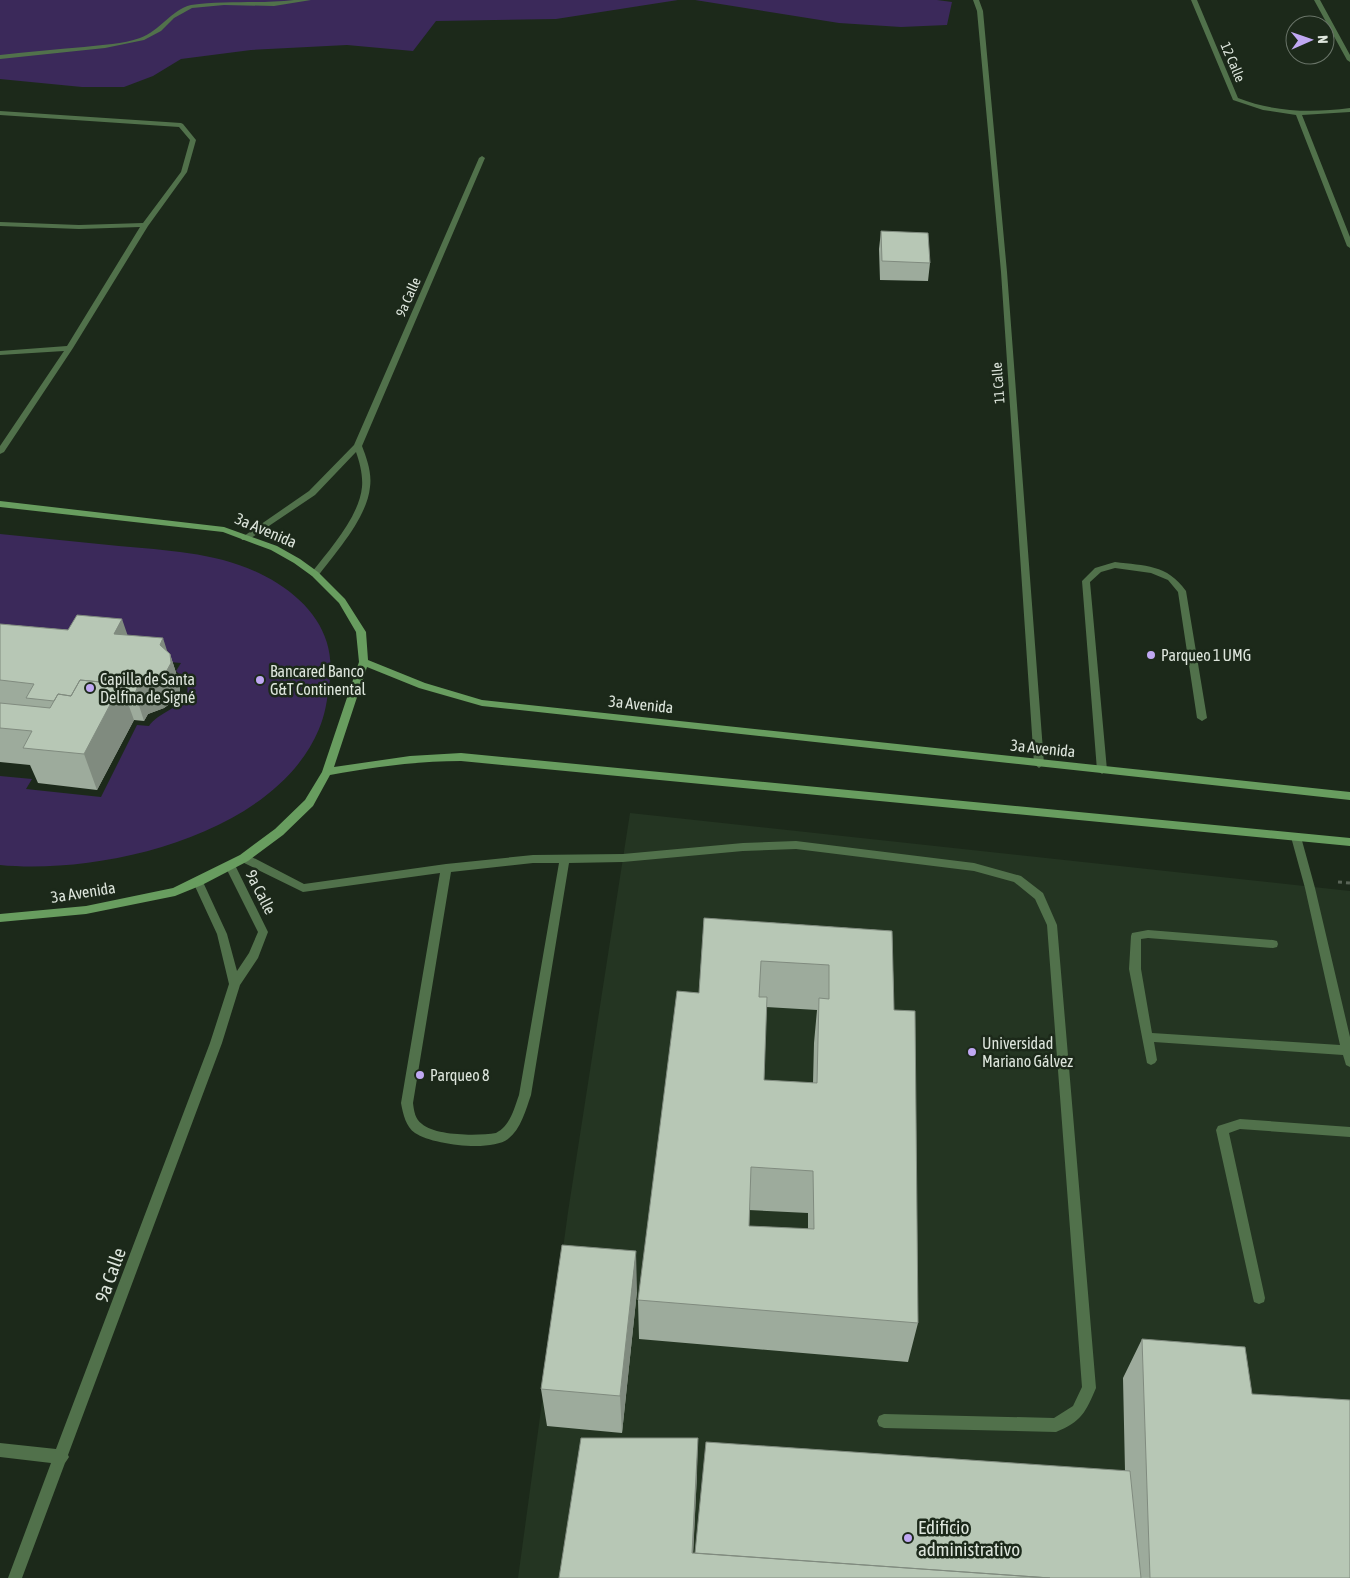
<svg xmlns="http://www.w3.org/2000/svg" width="1350" height="1578" font-family="'Asap Condensed',sans-serif">
	<style>
		.built { fill: #243522 }
		.green { fill: #3b295a }
		.lines { fill: none; stroke-linecap: round; stroke-linejoin: round }
		.path { stroke: #596457; stroke-width: 3; stroke-dasharray: 4 4; stroke-linecap: butt }
		.lane { fill: #51714b; fill-rule: evenodd }
		.street { fill: #51714b; fill-rule: evenodd }
		.secondary { fill: #689d5f; fill-rule: evenodd }
		.wall { fill: #9dab9c; fill-rule: evenodd }
		.shaded-wall { fill: #808b7f }
		.building { fill: #b7c7b5; stroke: #808b7f; fill-rule: evenodd }
		.poi-dot { fill: #c0a8f3; stroke: #1c291a; stroke-width: 2 }
		.labels { text-anchor: middle; dominant-baseline: central; stroke-width: 5; stroke-linejoin: round; paint-order: stroke }
		.far-street-label { font-size: 14px; fill: #dde5dc; stroke: #1c291a }
		.street-label { font-size: 16px; fill: #dde5dc; stroke: #1c291a }
		.poi-label { font-size: 16px; fill: #dde5dc; stroke: #1c291a; text-anchor: start }
		.near-street-label { font-size: 19px; fill: #dde5dc; stroke: #1c291a }
		.near-poi-label { font-size: 19px; fill: #dde5dc; stroke: #1c291a; text-anchor: start }
	</style>
	<rect width="100%" height="100%" fill="#1c291a"/>
	<path class="built" d="M630,813L1350,891V1578H518L568,1212Z"/>
	<path class="green" d="M0,0H678L556,19L436,21L413,51L347,45L251,50L181,59L153,76L124,87H82L0,79Z
		M695,0H937L952,2L947,25L901,27L839,23Z
		M0,534C40,538 79,542 119,546C173,551 230,553 277,583C315,607 337,641 329,686C327,701 325,715 319,729C275,835 102,875 0,865V776L32,779L26,789L101,797L137,725L149,726C159,709 210,701 176,671L181,663L0,647Z"/>
	<g class="lines">
		<path class="path" d="M1338,882L1350,883"/>
		<path class="lane" d="M294,0H311L274,6L224,5L192,8L174,18L161,31L144,40L105,48L0,59V55C28,52 56,49 84,47C102,45 123,44 140,38C160,31 171,10 191,5C225,0 260,4 294,0Z
			M0,111L181,123L183,124L196,140L187,172L148,226L73,348L4,452L0,454V446L64,351L0,355V351L67,346L140,227L79,229L0,226V222L79,225L143,223L181,172L190,140L179,127L0,115Z
			M1115,562C1145,566 1167,564 1186,591L1207,718L1202,721L1197,718L1178,592L1168,580L1151,573L1115,568L1101,572L1090,582L1107,770L1102,774L1097,770L1082,581L1095,568Z
			M1296,833L1300,834L1301,837L1315,888L1350,1037V1067L1346,1065L1343,1055L1154,1042L1157,1060L1155,1063L1151,1065L1147,1063L1129,969L1131,936L1132,933L1148,930L1273,940L1277,941L1278,944L1277,947L1273,948L1148,938L1141,939V969L1152,1033L1340,1045L1305,888L1291,837L1292,834Z
			M796,841L974,863L1021,876L1043,893L1057,925L1096,1388C1086,1412 1081,1422 1056,1432L884,1428L879,1426L877,1421L879,1416L884,1414L1054,1418L1073,1406L1082,1387L1047,925L1035,899L1014,882L974,871L796,849L743,851L623,862L569,863L531,1095C526,1109 521,1129 508,1139C491,1152 433,1145 415,1133C406,1127 403,1114 401,1103L440,873L303,892L240,861L239,858L240,855H248L304,884L446,864L533,855L623,854L743,843ZM533,863H559L519,1095C514,1109 510,1126 496,1133C478,1136 436,1136 422,1124C415,1119 414,1111 413,1103L451,872Z
			M1240,1119L1350,1127V1137L1240,1129L1229,1133L1265,1298L1264,1302L1259,1304L1254,1302L1253,1298L1216,1130L1218,1126Z"/>
		<path class="street" d="M973,0H979L983,11L1007,272L1044,764L1039,768L1034,764L1001,272L977,11Z
			M1191,0H1197L1238,98C1274,112 1311,113 1350,108V112L1302,115L1350,237V248L1347,246L1296,115L1263,110L1233,100Z
			M1314,0H1320L1350,55V62L1347,60Z
			M482,156L485,158L362,446C367,459 372,473 370,487C367,518 336,552 318,576H312L311,574L312,572C330,549 359,517 362,487C363,476 360,463 356,452L315,495L248,540H242L241,538L309,491L354,445L479,158Z
			M230,862L234,863L268,932L258,958L240,985L222,1043L68,1455L69,1457L65,1463L22,1578H8L51,1463L0,1457V1443L56,1449L210,1043L229,984L217,934L193,882L194,879H202L203,882L227,934L237,971L249,953L258,932L225,866L226,863Z"/>
		<path class="secondary" d="M0,501L224,527L277,546L300,559L318,572L345,599L366,632L368,660L425,683L482,700L1350,792V800L482,706L419,688L367,667L334,767L410,756L461,753L1350,838V846L461,761C417,761 374,767 330,775L313,806L283,835L248,861L202,885L175,896L86,914L0,922V914L86,906L173,888L240,855L275,829L305,800L322,772L359,662L356,632L339,603L312,576L294,563L271,550L223,532L0,507Z"/>
	</g>
	<path class="wall" d="M881,231L930,263L928,281L880,280L879,249Z
		M0,624L127,635L167,651L170,654L179,682L180,691L175,700L164,708L148,714L144,721L134,720L97,790L38,783L30,765L0,762Z
		M704,918L892,931L894,1010L918,1323L908,1362L639,1339L638,1300L699,993ZM766,1007L817,1010L814,1043L813,1083L764,1080ZM749,1210L808,1213V1229L749,1226Z
		M637,1291L622,1433L547,1426L541,1389Z
		M1142,1339L1252,1394L1350,1578H559L697,1474L693,1553H695L1125,1471L1123,1378Z"/>
	<path class="shaded-wall" d="M122,619L132,648L114,634Z
		M163,638L171,663L170,654L179,682L180,691L175,700L164,708L148,714L144,721L135,693Z
		M121,684L134,720L97,790L84,754Z
		M636,1251L637,1291L622,1433L620,1396Z
		M698,1438L697,1474L692,1578V1553Z"/>
	<path class="building" d="M881,231L928,233L930,263L882,261Z
		M77,615L122,619L114,634L163,638L160,645L170,654L171,663L166,672L155,680L138,686L135,693L124,692L121,684L80,680L71,696L58,694L54,701L26,698L34,684L0,680V624L68,630Z
		M80,680L121,684L84,754L23,748L32,731L0,728V703L50,708L58,694L71,696Z
		M704,918L892,931L894,1010L915,1011L918,1323L638,1300L677,991L699,993ZM761,961L829,965V999L819,998L817,1083L764,1080L767,997H759ZM751,1167L813,1171L814,1229L749,1226Z
		M562,1245L636,1251L620,1396L541,1389Z
		M1142,1339L1245,1347L1252,1394L1350,1400V1578H1150Z
		M581,1438H698L692,1553L1050,1578H559Z
		M706,1442L1130,1471L1141,1578H1050L695,1553Z"/>
	<g class="poi-dot">
		<circle cx="1151" cy="655" r="5"/>
		<circle cx="260" cy="680" r="5"/>
		<circle cx="90" cy="688" r="5"/>
		<circle cx="972" cy="1052" r="5"/>
		<circle cx="420" cy="1075" r="5"/>
		<circle cx="908" cy="1538" r="5"/>
	</g>
	<g class="labels">
		<g class="far-street-label">
			<text transform="translate(1233 62) rotate(67)">12 Calle</text>
			<text transform="translate(408 297) rotate(-66)">9a Calle</text>
			<text transform="translate(998 383) rotate(-94)">11 Calle</text>
		</g>
		<g class="street-label">
			<text transform="translate(266 530) rotate(23)">3a Avenida</text>
			<text transform="translate(641 704) rotate(6)">3a Avenida</text>
			<text transform="translate(1043 748) rotate(6)">3a Avenida</text>
			<text transform="translate(83 892) rotate(-9)">3a Avenida</text>
			<text transform="translate(261 892) rotate(63)">9a Calle</text>
		</g>
		<g class="poi-label">
			<text x="1161" y="655">Parqueo 1 UMG</text>
			<text x="270" y="671">Bancared Banco<tspan x="270" dy="18">G&amp;T Continental</tspan></text>
			<text x="100" y="679">Capilla de Santa<tspan x="100" dy="18">Delfina de Signé</tspan></text>
			<text x="982" y="1043">Universidad<tspan x="982" dy="18">Mariano Gálvez</tspan></text>
			<text x="430" y="1075">Parqueo 8</text>
		</g>
		<g class="near-street-label">
			<text transform="translate(110 1275) rotate(-70)">9a Calle</text>
		</g>
		<g class="near-poi-label">
			<text x="918" y="1527">Edificio<tspan x="918" dy="22">administrativo</tspan></text>
		</g>
	</g>
	<g transform="translate(1310 40) rotate(88)"><circle r="24" fill="#1c291a" stroke="#697468"/>
	<path d="M0-4L9 19L0 12L-9 19Z" fill="#c0a8f3"/>
	<text y="-8" font-size="14" font-weight="bold" text-anchor="middle" fill="#dde5dc">N</text>
	</g>
</svg>
